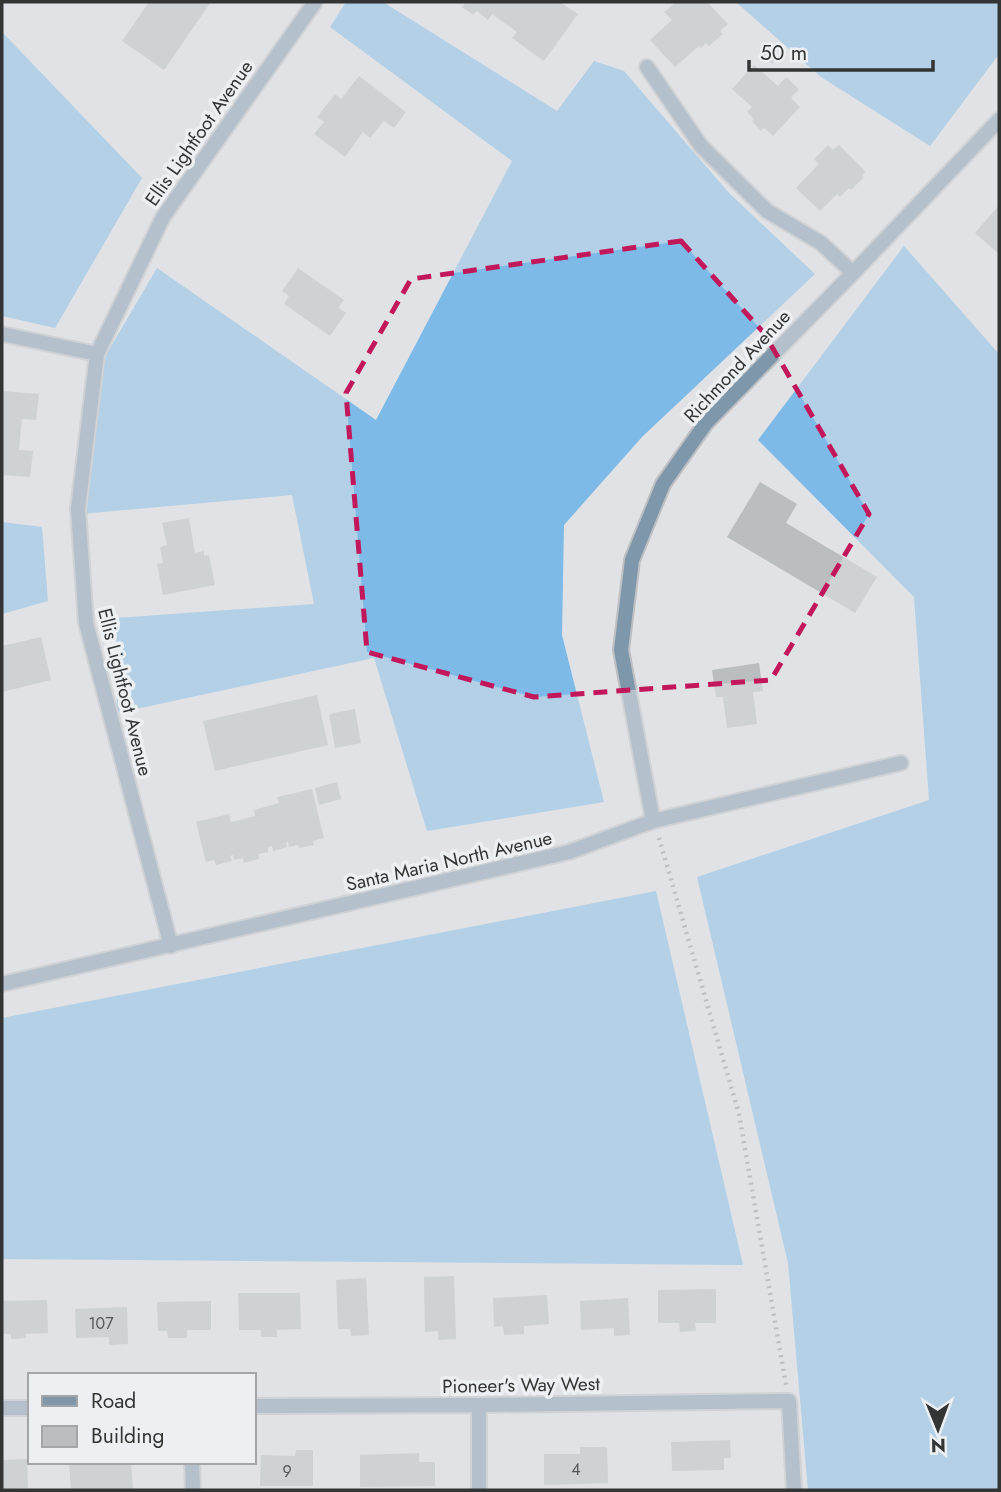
<svg xmlns="http://www.w3.org/2000/svg" width="1001" height="1492" font-family="Jost,sans-serif">
	<style>
		.forest { fill: #7dbae7 }
		.building { fill: #bbbec0 }
		.lines { fill: none; stroke-linecap: round; stroke-linejoin: round }
		.street-casing { stroke: #bdbfc2; stroke-width: 18 }
		.path { stroke: #949698; stroke-width: 4.5; stroke-dasharray: 2 5; stroke-linecap: butt }
		.street { stroke: #7e97ab; stroke-width: 14 }
		.marked { fill: none; stroke: #c2185b; stroke-width: 5; stroke-dasharray: 14 9; stroke-linejoin: round }
		.labels { text-anchor: middle; dominant-baseline: central; stroke-width: 7; stroke-linejoin: round; paint-order: stroke }
		.number-label { font-size: 16px; fill: #555758 }
		.street-label { font-size: 19px; fill: #333535; stroke: #edf0f2 }
	</style>
	<rect width="100%" height="100%" fill="#e0e2e5"/>
	<path class="forest" d="M346,2H383L557,111L594,61L624,71L729,193L815,274L642,437L564,525L562,635L604,802L427,831L374,658L117,713L116,618L314,604L292,495L81,514L86,389L157,268L376,420L512,161L330,27Z
		M736,2H999V54L930,146L821,77Z
		M2,32L142,178L55,328L2,316Z
		M904,246L999,354V1490H808L788,1263L697,877L929,800L914,597L758,440Z
		M2,522L42,527L48,601L2,614Z
		M656,891L743,1265L2,1259V1018Z"/>
	<path class="building" d="M149,2H211L164,70L122,41Z
		M466,2H560L578,14L544,61L512,38L517,32L492,14L488,20L477,11L473,15L462,7Z
		M676,2L691,3L707,2L728,24L720,31L723,34L709,46L706,43L701,48L699,46L675,67L650,40L672,20L664,12Z
		M767,44L779,56L772,64L760,52Z
		M754,65L778,86L786,77L799,89L791,98L800,107L773,136L764,128L761,131L752,121L754,119L747,112L752,107L732,89Z
		M359,76L406,112L394,128L384,121L370,138L363,132L345,157L314,134L324,122L317,117L335,94L341,99Z
		M828,145L833,150L839,145L866,172L862,175L864,177L851,190L849,188L840,197L837,194L820,211L796,188L819,164L814,159Z
		M999,205V254L975,233Z
		M298,268L344,300L338,308L346,313L330,336L284,304L289,296L282,291Z
		M2,391L39,394L36,420L22,419L19,450L33,451L30,477L2,475Z
		M760,482L797,504L786,523L877,577L855,613L727,537Z
		M189,518L195,553L204,551V556L209,555L215,585L163,595L157,564L163,563L160,547L167,545L162,523Z
		M41,637L51,680L2,692V646Z
		M759,663L763,691L753,692L757,724L727,728L723,697H716L712,670Z
		M317,695L328,745L215,771L203,721Z
		M355,709L361,743L335,748L329,714Z
		M337,782L341,799L319,805L315,788Z
		M312,789L324,838L313,841L314,845L299,848L298,845L289,847L288,842H286L287,847L273,851L272,846L268,847V852L258,854L259,859L244,863L243,858L234,860L233,855L230,856L232,861L216,865L214,860L206,862L196,822L229,814L231,822L255,816L254,810L279,803L277,797Z
		M454,1276L456,1339L438,1340V1331L425,1332L424,1277Z
		M366,1278L369,1335L351,1336L350,1329H338L336,1280Z
		M716,1289V1323H695L696,1331L680,1332L679,1323H658V1290Z
		M238,1293H300L301,1329L277,1330V1337H261V1330H239Z
		M547,1295L549,1324L524,1326V1334L504,1335L503,1326L494,1327L493,1298Z
		M628,1298L630,1335L614,1336V1328L581,1330L580,1301Z
		M47,1300L48,1333L26,1334V1338L11,1339V1334H2V1301Z
		M211,1301V1330H187V1338H168L167,1331H158L157,1302Z
		M127,1307L128,1344L109,1345V1337L76,1338L75,1309Z
		M730,1440L731,1458H724V1470L672,1471L671,1442Z
		M580,1447H607L608,1483L544,1485V1454H580Z
		M296,1450H313V1486H260L261,1455L295,1456Z
		M419,1453V1462H435V1486L360,1487V1455Z
		M27,1459L28,1488L2,1489V1460Z
		M69,1462H131L133,1489L71,1490Z"/>
	<g class="lines">
		<defs>
			<path id="street" d="M647,67L701,146L767,211L821,243L853,273
				M2,334L97,354
				M653,821L621,650L632,560L663,484L706,423L853,273L999,120
				M171,946L86,623L78,509L97,354L163,217L315,2
				M2,984L569,852L653,821L901,763
				M254,1406L479,1405L789,1401L794,1490
				M2,1408H30
				M192,1462L193,1490
				M479,1490V1405"/>
		</defs>
		<use href="#street" class="street-casing"/>
		<path class="path" d="M659,838L739,1114L786,1385"/>
		<use href="#street" class="street"/>
	</g>
	<path d="M0 0H1001V1492H0ZM681,241L764,333L869,514L771,680L534,697L367,652L346,393L411,279Z" fill="#e0e2e5" fill-opacity=".55" fill-rule="evenodd"/>
	<path class="marked" d="M681,241L764,333L869,514L771,680L534,697L367,652L346,393L411,279Z"/>
	<g class="labels">
		<g class="number-label">
			<text x="101" y="1323">107</text>
			<text x="576" y="1469">4</text>
			<text x="287" y="1471">9</text>
		</g>
		<g class="street-label">
			<text transform="translate(199 133) rotate(-55)">Ellis Lightfoot Avenue</text>
			<text transform="translate(737 366) rotate(-47)">Richmond Avenue</text>
			<text transform="translate(125 692) rotate(76)">Ellis Lightfoot Avenue</text>
			<text transform="translate(449 861) rotate(-13)">Santa Maria North Avenue</text>
			<text transform="translate(521 1385) rotate(-1)">Pioneer's Way West</text>
		</g>
	</g>
	<rect width="1001" height="1492" fill="none" stroke="#333535" stroke-width="7"/>
	<rect x="28" y="1373" width="228" height="91" fill="#edf0f2" stroke="#a3a5a6" stroke-width="2"/>
	<rect x="42" y="1396" width="35" height="10" fill="#7e97ab" stroke="#a3a5a6" stroke-width="2"/>
	<text x="91" y="1408" font-size="21" fill="#333535">Road</text>
	<rect x="42" y="1426" width="35" height="21" fill="#bbbec0" stroke="#a3a5a6" stroke-width="2"/>
	<text x="91" y="1443" font-size="21" fill="#333535">Building</text>
	<g transform="translate(938 1429) rotate(179)" stroke="#edf0f2" stroke-width="5" paint-order="stroke">
	<path d="M0-5L12 26L0 18L-12 26Z" fill="#333535"/>
	<text y="-10" font-size="19" font-weight="bold" text-anchor="middle" fill="#333535">N</text>
	</g>
	<path d="M749 60v10h184v-10" fill="none" stroke="#333535" stroke-width="3.5"/>
	<text x="760" y="60" font-size="21" fill="#333535" stroke="#edf0f2" stroke-width="5" paint-order="stroke">50 m</text>
</svg>
